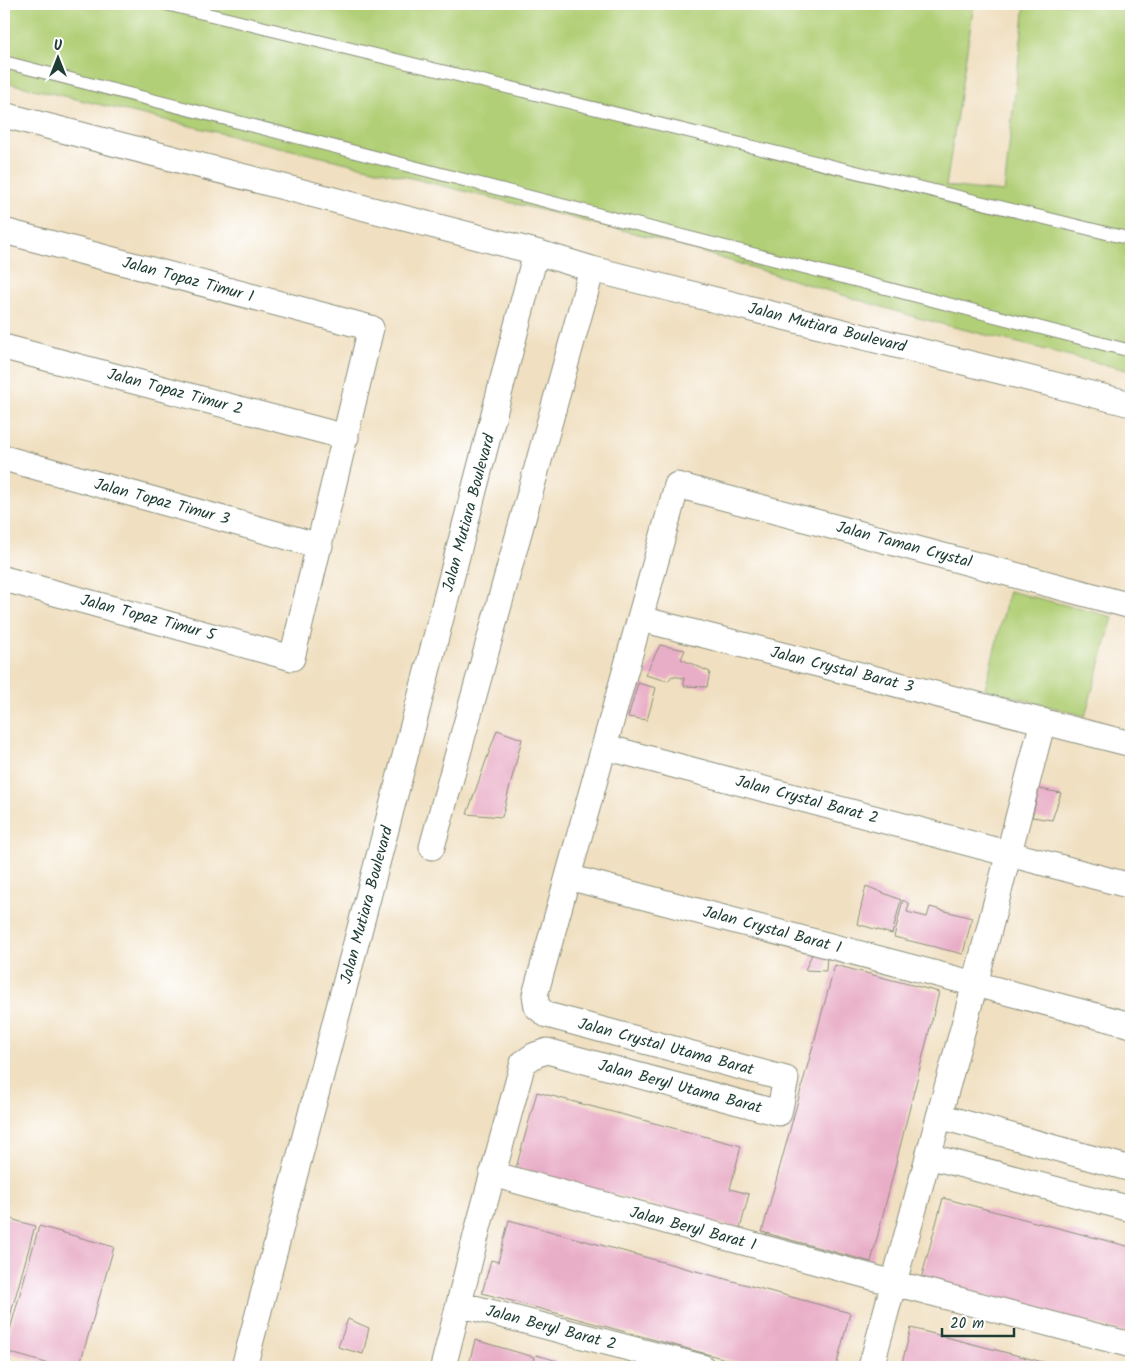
<svg xmlns="http://www.w3.org/2000/svg" width="1135" height="1371" font-family="Kalam,sans-serif">
	<style>
		.green { fill: #b1cf76; stroke: #688655 }
		.building { fill: #e9aec7 }
		.lines { fill: none; stroke-linecap: round; stroke-linejoin: round }
		.lane-casing { stroke: #888e7a; stroke-width: 14 }
		.street-casing { stroke: #888e7a; stroke-width: 27 }
		.lane { stroke: #fff; stroke-width: 12 }
		.street { stroke: #fff; stroke-width: 25 }
		.labels { text-anchor: middle; dominant-baseline: central; stroke-width: 4; stroke-linejoin: round; paint-order: stroke }
		.street-label { font-size: 16px; fill: #1f3d34; stroke: #fff }
	</style>
	<rect width="100%" height="100%" fill="#fff"/>
	<filter id="ink" filterUnits="userSpaceOnUse"><feTurbulence type="fractalNoise" baseFrequency=".02" numOctaves="2"/><feDisplacementMap in="SourceGraphic" scale="10" xChannelSelector="R" yChannelSelector="G"/><feConvolveMatrix kernelMatrix="1 2 1 2 8 2 1 2 1" color-interpolation-filters="sRGB"/></filter>
	<filter id="wash" filterUnits="userSpaceOnUse"><feTurbulence type="fractalNoise" baseFrequency=".0096" numOctaves="4" result="noise"/><feDisplacementMap in="SourceGraphic" scale="20" xChannelSelector="R" yChannelSelector="G"/><feGaussianBlur stdDeviation="1.12" result="paint"/><feColorMatrix in="noise" values="0 0 0 0 0 0 0 0 0 0 0 0 0 0 0 0 0 1.4 0 .05"/><feComposite in="paint" operator="in"/></filter>
	<g filter="url(#wash)">
		<rect width="100%" height="100%" fill="#f0dfc0"/>
		<path class="green" d="M4,4H974L946,186L1004,192L1025,4H1131V371L922,319L654,238L411,178L4,82Z
			M1009,591L1113,617L1085,716L985,689Z"/>
		<g id="blocks">
			<path class="building" d="M660,645L685,650L681,659L710,672L707,687L684,686V678L672,676L668,681L645,675Z
				M638,683L656,688L647,720L628,717Z
				M497,730L522,739L502,817L467,814Z
				M1039,789L1061,793L1052,820L1032,817Z
				M866,886L901,900L892,934L857,924Z
				M903,900L909,904L907,912L927,917L930,907L972,918L963,954L894,937Z
				M812,954H827L826,971L805,970Z
				M835,965L939,992L871,1262L762,1232Z
				M537,1092L741,1146L730,1189L749,1194L740,1229L516,1168Z
				M943,1198L1131,1247V1334L921,1279Z
				M4,1217L35,1226L4,1338Z
				M509,1220L850,1313L836,1367H755L482,1293L491,1260L498,1262Z
				M39,1226L114,1247L79,1367H60L4,1351Z
				M348,1319L369,1328L363,1354L338,1347Z
				M911,1328L1062,1367H901Z
				M475,1340L534,1357L531,1367H468Z
				M536,1355L558,1361L556,1367H533Z"/>
		</g>
	</g>
	<g filter="url(#ink)">
		<use href="#blocks" fill-opacity="0" stroke="#888e7a" stroke-width="1"/>
		<g class="lines">
			<defs>
				<path id="lane" d="M166,4L1131,239
					M4,62L1131,351"/>
				<path id="street" d="M4,115L536,252
					M4,231L371,328L292,658L4,579
					M4,347L346,437
					M4,458L320,546
					M641,619L1131,744
					M605,747L1131,886
					M432,847L592,269
					M568,877L1131,1025
					M939,1116L1131,1169
					M928,1156L1131,1209
					M492,1174L894,1283L1131,1345
					M459,1304L702,1367
					M244,1367L384,837L536,252L592,269L1131,404
					M443,1367L478,1228L523,1063L535,1055L547,1051L779,1113L786,1079L547,1015L537,1007L535,995L677,485L1131,606
					M871,1367L975,984L1043,721"/>
			</defs>
			<use href="#lane" class="lane-casing"/>
			<use href="#street" class="street-casing"/>
			<use href="#lane" class="lane"/>
			<use href="#street" class="street"/>
		</g>
	</g>
	<g class="labels">
		<g class="street-label">
			<text transform="translate(188 280) rotate(15)">Jalan Topaz Timur 1</text>
			<text transform="translate(827 328) rotate(14)">Jalan Mutiara Boulevard</text>
			<text transform="translate(175 392) rotate(15)">Jalan Topaz Timur 2</text>
			<text transform="translate(162 502) rotate(15)">Jalan Topaz Timur 3</text>
			<text transform="translate(469 513) rotate(-75)">Jalan Mutiara Boulevard</text>
			<text transform="translate(904 545) rotate(15)">Jalan Taman Crystal</text>
			<text transform="translate(148 618) rotate(15)">Jalan Topaz Timur 5</text>
			<text transform="translate(842 670) rotate(14)">Jalan Crystal Barat 3</text>
			<text transform="translate(807 800) rotate(15)">Jalan Crystal Barat 2</text>
			<text transform="translate(367 905) rotate(-75)">Jalan Mutiara Boulevard</text>
			<text transform="translate(772 930) rotate(15)">Jalan Crystal Barat 1</text>
			<text transform="translate(666 1047) rotate(15)">Jalan Crystal Utama Barat</text>
			<text transform="translate(680 1087) rotate(15)">Jalan Beryl Utama Barat</text>
			<text transform="translate(693 1229) rotate(15)">Jalan Beryl Barat 1</text>
			<text transform="translate(551 1328) rotate(15)">Jalan Beryl Barat 2</text>
		</g>
	</g>
	<rect width="1135" height="1371" fill="none" stroke="#fff" stroke-width="20"/>
	<g transform="translate(58 58)" stroke="#ffffff" stroke-width="4" paint-order="stroke">
	<path d="M0-4L9 19L0 12L-9 19Z" fill="#1f3d34"/>
	<text y="-8" font-size="14" font-weight="bold" text-anchor="middle" fill="#1f3d34">U</text>
	</g>
	<path d="M942 1328v8h72v-8" fill="none" stroke="#1f3d34" stroke-width="2.5"/>
	<text x="950" y="1328" font-size="15" fill="#1f3d34" stroke="#ffffff" stroke-width="4" paint-order="stroke">20 m</text>
</svg>
